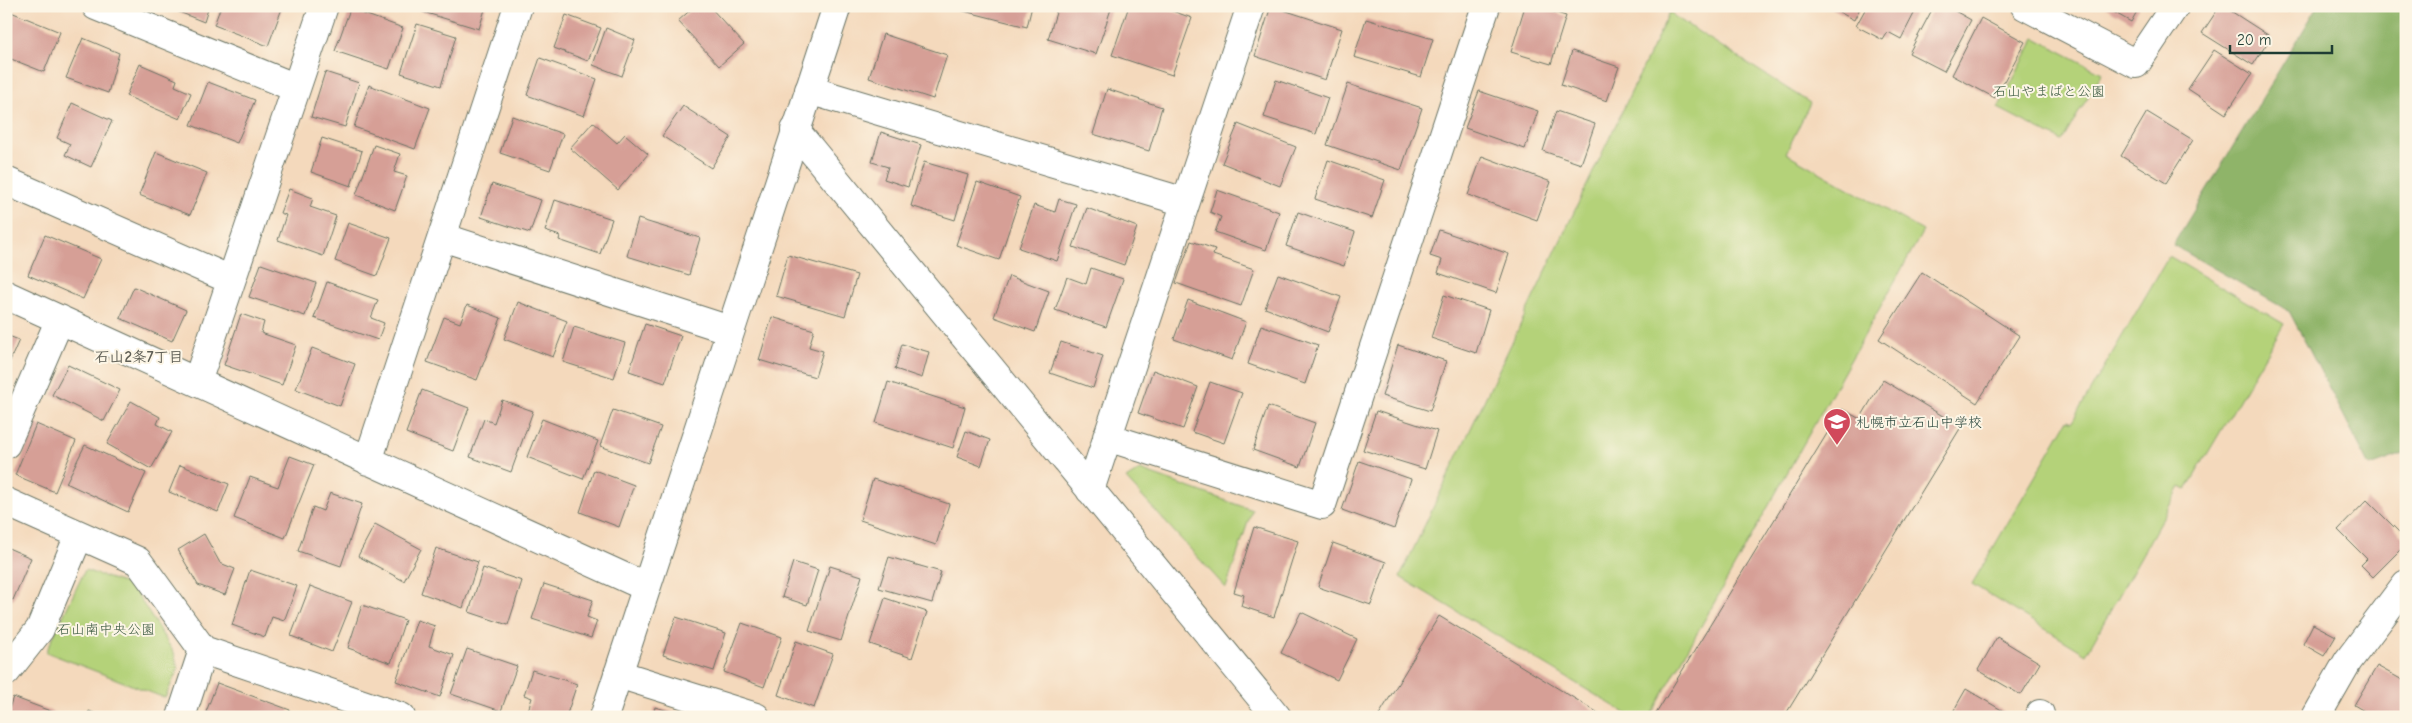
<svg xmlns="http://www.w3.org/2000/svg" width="2412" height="723" font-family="'Comic Neue','Klee One',sans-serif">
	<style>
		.green { fill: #b4d279; stroke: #6a8856 }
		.forest { fill: #8fb469; stroke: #57784e }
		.building { fill: #d69f96 }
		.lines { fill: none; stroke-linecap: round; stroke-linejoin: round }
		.minor-casing { stroke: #6a7464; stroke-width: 30 }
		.tertiary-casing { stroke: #6a7464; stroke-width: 30 }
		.minor { stroke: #fff; stroke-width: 28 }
		.tertiary { stroke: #fff; stroke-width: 28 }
		.labels { text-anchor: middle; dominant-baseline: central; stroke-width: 4; stroke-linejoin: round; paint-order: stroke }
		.park-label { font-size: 14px; fill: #3d5b42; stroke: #fcf5e5 }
		.poi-label { font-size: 14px; fill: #1f3d34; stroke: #fcf5e5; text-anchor: start }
		.neighbourhood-label { font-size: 15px; font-weight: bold; fill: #5f5f56; stroke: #fcf5e5 }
	</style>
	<rect width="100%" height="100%" fill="#fcf5e5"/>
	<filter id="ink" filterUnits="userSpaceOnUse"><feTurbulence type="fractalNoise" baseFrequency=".02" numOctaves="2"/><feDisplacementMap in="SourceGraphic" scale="10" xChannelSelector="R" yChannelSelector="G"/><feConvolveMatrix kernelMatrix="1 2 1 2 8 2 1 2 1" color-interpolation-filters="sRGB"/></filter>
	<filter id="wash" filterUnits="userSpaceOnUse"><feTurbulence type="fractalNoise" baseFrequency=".0096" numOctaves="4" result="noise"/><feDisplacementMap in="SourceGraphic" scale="20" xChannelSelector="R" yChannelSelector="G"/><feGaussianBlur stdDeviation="1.12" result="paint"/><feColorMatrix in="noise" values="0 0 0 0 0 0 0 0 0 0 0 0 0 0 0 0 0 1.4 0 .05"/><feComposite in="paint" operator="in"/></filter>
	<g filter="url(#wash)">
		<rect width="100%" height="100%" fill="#f4d9bc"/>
		<path class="green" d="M1669,13L1810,103L1786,153L1923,231L1650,717H1632L1400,577Z
			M2035,38L2102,73L2062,141L1998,108Z
			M2169,256L2284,324L2186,490L2180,487L2086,654L1972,584L2068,420L2072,422Z
			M1140,470L1252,510L1226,588L1126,479Z
			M85,570L132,586L174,653L178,669L165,698L46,652Z"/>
		<path class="forest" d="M2318,6H2406V453L2370,466L2289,311L2173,245Z"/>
		<g id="blocks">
			<path class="building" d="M164,6H209L204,22Z
				M221,6H283L268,46L214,25Z
				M422,6H486L479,29L420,11Z
				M605,6H620L618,11Z
				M695,6H709L744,44L719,66L678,21Z
				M756,6H770L769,11Z
				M957,6H1032L1027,27L956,9Z
				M1058,6H1112L1096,54L1048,39Z
				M1129,6H1158L1192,18L1172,75L1112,55Z
				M1271,6L1342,29L1325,80L1255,56Z
				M1525,6H1534L1566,16L1551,64L1511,52Z
				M1828,6H1861L1854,20Z
				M1867,6H1918L1901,39L1888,32L1883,40L1856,26Z
				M1934,6H1946L1971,20L1944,71L1909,53Z
				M2103,6H2140L2131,22Z
				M2220,6H2223L2271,37L2253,65L2202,33Z
				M2279,6H2292L2289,12Z
				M350,9L403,28L389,69L335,51Z
				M6,10L60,32L44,72L6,57Z
				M566,15L601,28L588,61L554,48Z
				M1981,18L2025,42L1995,98L1952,75Z
				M1366,19L1433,39L1421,77L1354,57Z
				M417,24L456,36L441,86L401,73Z
				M606,28L635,40L622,76L593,65Z
				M883,34L947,55L933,99L869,78Z
				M83,38L119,53L108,93L66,78Z
				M2214,50L2252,74L2226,114L2188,89Z
				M1572,51L1619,67L1607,101L1561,85Z
				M540,58L597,79L584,116L527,95Z
				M140,64L177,80L175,86L191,93L180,119L126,96Z
				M325,72L359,83L345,127L311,117Z
				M1276,80L1328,98L1316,134L1264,117Z
				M208,82L255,100L237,143L191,125Z
				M1348,84L1422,108L1401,170L1327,145Z
				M369,85L430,108L415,149L354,127Z
				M1107,89L1162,107L1149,151L1093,134Z
				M1479,91L1538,111L1525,149L1465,128Z
				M72,103L112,121L91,167L65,155L70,144L57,138Z
				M683,106L731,137L711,168L662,136Z
				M1556,111L1595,124L1581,164L1543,151Z
				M2147,112L2193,140L2166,183L2121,156Z
				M512,116L563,134L550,170L500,153Z
				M593,122L617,143L625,134L648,154L618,190L570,148Z
				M1238,124L1296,147L1280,186L1222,163Z
				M881,132L921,145L908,187L884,179L888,167L872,162Z
				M322,138L362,151L351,186L311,172Z
				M374,145L400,154L394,172L407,176L395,210L356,195Z
				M156,152L207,173L190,215L139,195Z
				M1482,156L1551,182L1537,220L1468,195Z
				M1328,160L1385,180L1372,218L1315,199Z
				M924,162L968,175L955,220L911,206Z
				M977,182L1020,197L999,260L956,245Z
				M492,184L541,200L530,233L481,217Z
				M289,189L313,198L310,207L336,216L323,256L278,240L286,215L280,213Z
				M1217,190L1279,212L1266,250L1215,232L1221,217L1210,212Z
				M1059,199L1076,204L1057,261L1019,248L1034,205L1055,212Z
				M555,200L612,219L600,254L559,240L560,236L545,231Z
				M1087,208L1137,227L1124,265L1073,247Z
				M1298,212L1355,232L1344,266L1286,246Z
				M638,219L700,238L689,275L627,256Z
				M348,223L391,238L377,276L335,261Z
				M1439,230L1509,254L1496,293L1438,273L1442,260L1430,256Z
				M45,235L101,259L83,299L28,275Z
				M1191,241L1215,249L1213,255L1254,269L1241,306L1176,283Z
				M788,255L857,275L845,316L776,296Z
				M261,264L316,283L305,316L249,297Z
				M1091,268L1123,279L1106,327L1055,310L1067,277L1086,284Z
				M1922,272L2020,336L1977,403L1879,339Z
				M1278,274L1341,297L1328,332L1265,308Z
				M1009,276L1049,291L1035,332L994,317Z
				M327,282L378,300L371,318L384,323L378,340L314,318Z
				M134,287L186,310L172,341L120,318Z
				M1444,295L1489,310L1476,353L1431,338Z
				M1188,300L1246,322L1232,360L1174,339Z
				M518,302L567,321L553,357L504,339Z
				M467,305L501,318L477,380L427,362L444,317L460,323Z
				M241,314L264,322L261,333L296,345L282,385L224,365Z
				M772,317L814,330L809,347L823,351L815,377L759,360Z
				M645,324L681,336L665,383L629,371Z
				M1261,325L1318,345L1305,384L1248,364Z
				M574,327L625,343L614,378L563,362Z
				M6,335L19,340L6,370Z
				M1061,342L1103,356L1093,388L1050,373Z
				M902,344L929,352L922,378L895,369Z
				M1398,345L1446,361L1430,411L1382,396Z
				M312,348L355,364L340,406L296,389Z
				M68,365L120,390L104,421L52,395Z
				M1153,370L1198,387L1183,429L1138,413Z
				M1883,380L1961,427L1784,717H1654L1842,409L1860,419Z
				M888,382L965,407L953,448L876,423Z
				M1210,382L1242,393L1224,443L1192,432Z
				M422,390L469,408L453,451L406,433Z
				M502,400L533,411L511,472L470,457L484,419L494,423Z
				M131,401L160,417L157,424L172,432L151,469L107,444Z
				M1268,406L1315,423L1300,467L1253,450Z
				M613,410L661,427L648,463L600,446Z
				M1376,411L1437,431L1425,469L1363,450Z
				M542,419L598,441L583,479L527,457Z
				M36,424L76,441L55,492L15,475Z
				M966,431L990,440L981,466L957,457Z
				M85,445L146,473L128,512L66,483Z
				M290,456L314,465L285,538L234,518L250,477L278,487Z
				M1359,461L1411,479L1394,529L1342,510Z
				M180,465L229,484L218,512L169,492Z
				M594,470L634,485L619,527L580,512Z
				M873,479L949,504L936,545L860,520Z
				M330,493L362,504L341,566L298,551L313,507L323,511Z
				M2367,500L2406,539V544L2373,577L2361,565L2367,559L2338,530Z
				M375,524L421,549L404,581L358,556Z
				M1254,527L1298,541L1274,617L1241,606L1244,595L1234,592Z
				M204,534L220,563L235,569L225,595L198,585L178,550Z
				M1333,543L1386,562L1371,605L1318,587Z
				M6,547L31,558L13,600L6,597Z
				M436,548L478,562L463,608L421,593Z
				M889,557L941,572L932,603L879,588Z
				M793,562L818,570L807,605L782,597Z
				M830,566L862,576L841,641L809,631Z
				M483,568L522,581L508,625L469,612Z
				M250,570L297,586L284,621L272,617L265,637L232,625Z
				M544,584L593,600L587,617L597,621L591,638L532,619Z
				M310,586L352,602L332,652L291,636Z
				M885,598L927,612L912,658L870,644Z
				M362,605L405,620L391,663L348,648Z
				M1301,612L1357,639L1337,680L1281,653Z
				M1439,616L1605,717H1382L1379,715Z
				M676,617L726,633L714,671L663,655Z
				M417,620L435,626L429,646L454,655L440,697L396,681Z
				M742,623L782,637L764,687L724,672Z
				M2313,624L2336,636L2324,656L2303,644Z
				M1997,637L2040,663L2021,695L1978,670Z
				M796,641L833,654L814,708L778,695Z
				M467,649L517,666L501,711L451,694Z
				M2377,666L2406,682V717H2374L2354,705Z
				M532,670L577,684L566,717H526L532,698L524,695Z
				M217,683L290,710L287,717H220L206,712Z
				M1966,689L2010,715L2009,717H1950Z
				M13,697L66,717H6Z
				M655,707L685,716V717H653Z
				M89,711L104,717H87Z"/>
		</g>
	</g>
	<g filter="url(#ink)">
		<use href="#blocks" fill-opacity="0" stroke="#6a7464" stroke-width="1"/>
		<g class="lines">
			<defs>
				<path id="minor" d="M96,6L296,88
					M2025,6L2136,64L2175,6
					M809,90L1185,202
					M795,130L1277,717
					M6,181L231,280
					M442,237L730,330
					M6,295L646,587
					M197,382L324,6
					M1107,437L1322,505L1486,6
					M6,444L60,319
					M368,461L518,6
					M1090,490L1251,6
					M6,502L138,561L203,650L401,717
					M6,672L40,629L79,535
					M618,674L756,717
					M181,717L203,650
					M2038,717L2040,714
					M2316,717L2348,661L2406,584"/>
				<path id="tertiary" d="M604,717L837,6"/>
			</defs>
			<use href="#minor" class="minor-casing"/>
			<use href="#tertiary" class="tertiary-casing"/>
			<use href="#minor" class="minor"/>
			<use href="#tertiary" class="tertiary"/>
		</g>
	</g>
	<defs>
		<symbol id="school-pin" viewBox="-11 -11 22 30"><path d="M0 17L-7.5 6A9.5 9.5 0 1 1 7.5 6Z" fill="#d1495b" stroke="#fcf5e5"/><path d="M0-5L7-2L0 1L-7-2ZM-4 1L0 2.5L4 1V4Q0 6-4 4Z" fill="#fff"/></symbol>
	</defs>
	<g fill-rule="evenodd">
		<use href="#school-pin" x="1821" y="406" width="32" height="43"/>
	</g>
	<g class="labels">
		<g class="park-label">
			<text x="2049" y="91">石山やまばと公園</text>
			<text x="106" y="629">石山南中央公園</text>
		</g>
		<g class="poi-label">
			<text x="1856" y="422">札幌市立石山中学校</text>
		</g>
		<g class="neighbourhood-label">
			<text x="139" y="357">石山2条7丁目</text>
		</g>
	</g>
	<rect width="2412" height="723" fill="none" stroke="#fcf5e5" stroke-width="25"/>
	<path d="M2230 45v8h102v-8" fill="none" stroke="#1f3d34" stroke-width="2.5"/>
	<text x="2237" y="45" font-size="15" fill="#1f3d34" stroke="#fcf5e5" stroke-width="4" paint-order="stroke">20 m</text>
</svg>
